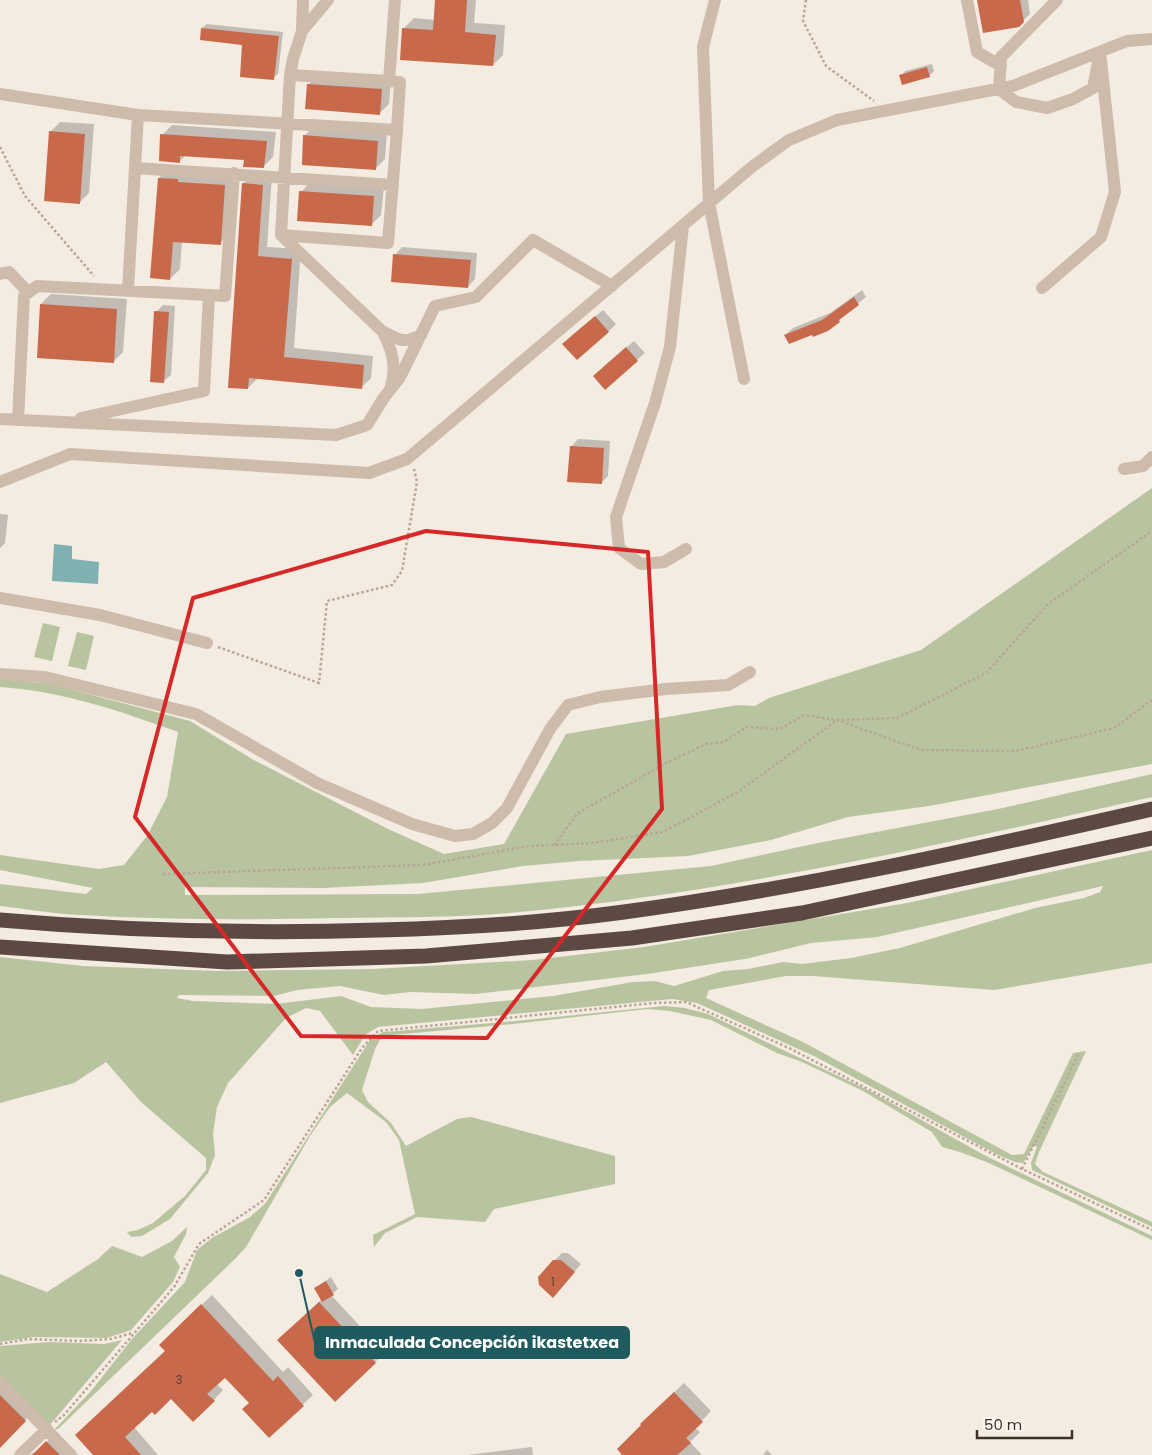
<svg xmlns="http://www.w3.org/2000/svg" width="1152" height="1455" font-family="Poppins,sans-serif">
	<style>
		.green { fill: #b8c4a0; fill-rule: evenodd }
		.water { fill: #7fb0b2 }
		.shadow { fill: #0003 }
		.building { fill: #c8694b }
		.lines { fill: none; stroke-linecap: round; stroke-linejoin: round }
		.path { stroke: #b9a596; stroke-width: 2.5; stroke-dasharray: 2.5 2.5; stroke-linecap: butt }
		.minor { stroke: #cdbbac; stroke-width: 12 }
		.highway { stroke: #5c4a42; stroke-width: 15 }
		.marked { fill: none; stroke: #d62828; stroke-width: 4; stroke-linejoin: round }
		.labels { text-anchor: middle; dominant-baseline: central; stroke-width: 4; stroke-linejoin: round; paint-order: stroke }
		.number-label { font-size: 12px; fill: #5e3e33 }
		.leader { fill: none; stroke: #1f5a5e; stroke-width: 2 }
		.callout-dot { fill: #1f5a5e; stroke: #fbf5ee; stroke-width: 2 }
		.callout { fill: #1f5a5e; stroke: #1f5a5e; stroke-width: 2 }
		.callout-label { font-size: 16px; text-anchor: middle; font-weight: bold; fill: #fff }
	</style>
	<rect width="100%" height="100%" fill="#f4ebe1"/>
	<path class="green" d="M1152,488V764L929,806L848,817L771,840L688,856L579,861L523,866L423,883L323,888L185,887V895L418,894L711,866L813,844L1003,808L1152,774V797C943,844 733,892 520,912C460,918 399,917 339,918C253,920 167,920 81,915C54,914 27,909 0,906V884L86,894L93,888L0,870V855L99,869L124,865L147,836L167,797L178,732C120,711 62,691 0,687V676L25,678L26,682L47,683L190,721L252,759L388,829L444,854L504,844L566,734L738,705L755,706L769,698L921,650Z
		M43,623L60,627L52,661L34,657Z
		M77,632L94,636L86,670L68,666Z
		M1152,850V963L994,990L813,976H786L709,990L706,998L803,1042L1012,1155L1024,1154L1073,1053L1086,1051L1039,1152L1035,1164L1043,1172L1152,1222V1227L1032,1170L1031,1163L1037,1147L1034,1145L1023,1163L1015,1162L996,1154L816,1057L697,1003L672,999L378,1027L365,1035L353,1055L320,1011L306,1008L286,1018L228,1083L217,1107L213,1133L215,1155L208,1173L170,1219L142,1236L131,1237L127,1232L138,1230L153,1223L185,1196L206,1170V1158L141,1102L106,1062L74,1083L0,1103V957L83,966L218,971L373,969L533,960L644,947L907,903ZM1103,886L1100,892L1084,898L1035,908L900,948L851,958L802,964L783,962L748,969L723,971L674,986L655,981L633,982L553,996L422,1009L371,1007L341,996L276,1004L193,1001L177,998L179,995L274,996L297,990L340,986L384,995L410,992L475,994L647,974L745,959L811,943L877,937Z
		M664,1006L685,1008L708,1014L758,1038L868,1090L984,1155L1152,1236V1240L989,1163L960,1152L942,1147L932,1132L863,1091L802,1062L777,1053L711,1020L670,1011L647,1009L513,1024L382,1036L375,1049L362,1090L368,1102L391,1123L406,1146L457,1119L471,1117L615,1156V1184L494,1209L485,1222L417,1217L385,1233L374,1247L373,1235L415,1214L399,1140L386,1122L347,1093L330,1107L310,1136L246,1247L236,1258L58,1429L54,1430L91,1391L132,1339L185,1282L197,1250L212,1238L250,1217L265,1204L370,1040L383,1032L397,1031L516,1021Z
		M187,1227L186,1234L174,1257L180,1267L173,1282L131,1330L107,1338L34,1337L0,1342V1274L47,1292L98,1259L112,1246L142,1257L172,1241Z
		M122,1340L49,1426L0,1375V1346L49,1342L104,1344Z"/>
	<path class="water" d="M54,544L72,546V559L99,562L98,584L52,581Z"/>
	<path class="shadow" d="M436,0H476L474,23L505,25L503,55L493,65L404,28L414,18L435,20Z
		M979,0H1028L1030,14L1018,26Z
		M207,24L283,32L278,74L273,78L243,44L202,28Z
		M932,64L934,71L929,76H901L905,71Z
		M318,75L391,79L389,104L379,114L308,85Z
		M60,122L94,124L89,193L79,203L50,132Z
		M172,125L276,132L273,157L263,167L245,159L186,155L179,162L162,135Z
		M314,126L387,131L385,159L375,169L304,136Z
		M169,168L234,175L230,233L220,243L182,241L180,269L170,279L159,178Z
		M253,174L272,175L267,247L301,249L294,348L373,356L371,378L361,388L258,378L248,388L243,184Z
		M310,182L384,187L381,215L371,225L301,192Z
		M402,247L477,253L475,279L468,287L395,255Z
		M862,290L866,297L827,329L812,333L785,335L793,328L830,313Z
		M51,294L127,299L123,352L113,362L41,304Z
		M163,305L175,306L171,375L163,382L156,312Z
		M603,310L616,324L608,332L571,336Z
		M634,341L645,353L637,360L602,368Z
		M578,439L610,441L608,476L601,483L571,447Z
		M0,514L8,515L5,543L0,548Z
		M562,1253H568L581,1264L560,1289L554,1261Z
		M331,1277L338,1289L331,1295L385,1353L375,1362L288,1331L322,1299L316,1288Z
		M212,1295L283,1372L288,1367L313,1395L269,1436L250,1403L225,1376L217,1384L223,1390L214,1400L171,1397L152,1410L134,1427L158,1455H95L166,1351L170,1335Z
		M0,1376L35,1410L0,1446Z
		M684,1383L711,1411L695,1428L700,1432L690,1442L702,1455H620L651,1414Z
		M57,1432L78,1455H29L37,1451Z
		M532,1447L533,1455H467Z
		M767,1450L772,1455H763Z"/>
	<path class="building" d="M435,0H467L465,32L496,35L493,66L400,60L402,28L433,30Z
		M977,0H1020L1024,22L1019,27L983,33Z
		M201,28L279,36L274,80L240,77L242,45L200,40Z
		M927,67L930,77L902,85L899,75Z
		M307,84L382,89L380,115L305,109Z
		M49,131L85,134L80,204L44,201Z
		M160,134L267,141L264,168L243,167L244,160L180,156V163L159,161Z
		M303,135L378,141L376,170L302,165Z
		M158,178L178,179V182L225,185L221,245L173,242L170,280L150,278Z
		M242,183L263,185L258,256L292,259L284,357L364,365L362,389L249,378L248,389L228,388Z
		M299,191L374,196L372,226L297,221Z
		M393,254L471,260L468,288L391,282Z
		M854,297L859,305L839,320L840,322L828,331L813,337L812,335L789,344L784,335L822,320Z
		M40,304L117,309L114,363L37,358Z
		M154,311L169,312L164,383L150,382Z
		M595,316L609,332L577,360L562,344Z
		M626,347L638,361L605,390L593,376Z
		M570,446L604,448L602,484L567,482Z
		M553,1260H561L575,1272L553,1298L539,1285L538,1277Z
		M326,1281L334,1295L322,1302L314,1288Z
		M319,1302L376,1363L335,1402L277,1340Z
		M201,1304L273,1381L278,1376L304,1406L269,1438L242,1409L249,1403L225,1378L207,1394L215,1401L193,1422L171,1399L155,1415L152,1412L125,1437L141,1455H93L75,1435L165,1351L159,1345Z
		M674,1392L703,1422L686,1438L691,1443L677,1455H622L617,1449L641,1425L640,1424Z
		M0,1395L26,1421L0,1448Z
		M46,1441L60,1455H32Z"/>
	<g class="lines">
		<path class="path" d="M806,0L803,21L826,66L874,101
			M0,147L25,196L94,276
			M218,647L319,683L327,601L392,585L402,571L417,482L414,469
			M554,845L578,813L668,762L706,744L724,742L746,727L780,729L804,715L837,720L921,750L1016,751L1114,728L1152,700
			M163,874L423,865L529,846L592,843L663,832L738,792L837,720L897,718L986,673L1048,604L1152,531
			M1022,1169L1079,1053
			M0,1344L28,1339L80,1341L111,1339L132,1333
			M55,1422L64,1415L174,1287L199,1244L264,1200L362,1048L378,1031L654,1003L686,1002L789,1048L1022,1169L1152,1230"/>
		<path class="minor" d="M715,0L703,47L709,203L744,379
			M967,0L977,52L1001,66
			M302,31L303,0
			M290,75L293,59L302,31L328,0
			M389,81L400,82L397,130
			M0,94L138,115
			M135,168L393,185
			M683,226L670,347L655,403L616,517L619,548L641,564L664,562L686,549
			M281,235L382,331C399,340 403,344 421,335
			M0,274L9,272L28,292
			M1042,288L1101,237L1115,192L1100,52L1093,88L1073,99L1047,108L1016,102L999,89L1001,57L1057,0
			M128,290L138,115L397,130L388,243L281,235C284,182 287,129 290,75L389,81L395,0
			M209,295L225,296L234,173
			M382,331C392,348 397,367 391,386
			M0,419L336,435L367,425L383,399L400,377L435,306L476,297L533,240L612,286
			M18,420L24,296L37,286L209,295L204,391L81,418
			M1124,469L1143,466L1152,457
			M0,482L70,454L369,473L407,459L753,166L789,140L837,120L1013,86L1127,41L1152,39
			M0,598L100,615L207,643
			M0,674L45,677L196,714L317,783L412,824L455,836L473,834L492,823L507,808L550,729L568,705L600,697L666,689L728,685L750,672
			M0,1382L71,1455
			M20,1455L47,1429"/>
		<path class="highway" d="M0,920C127,931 252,934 380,930C461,928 543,923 624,912C802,888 977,849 1152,809
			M0,947L227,962L426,956L632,938L802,913L1152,838"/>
	</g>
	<path class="marked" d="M426,531L648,552L662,809L487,1038L301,1036L135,817L193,598Z"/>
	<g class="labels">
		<g class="number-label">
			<text x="553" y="1281">1</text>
			<text x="179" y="1379">3</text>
		</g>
	</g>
	<path class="leader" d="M299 1273L315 1343"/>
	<circle class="callout-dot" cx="299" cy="1273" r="5"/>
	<rect class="callout" x="315" y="1327" width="314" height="31" rx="5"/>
	<g class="callout-label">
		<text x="472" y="1348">Inmaculada Concepción ikastetxea</text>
	</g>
	<path d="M977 1430v8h95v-8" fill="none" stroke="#3b302b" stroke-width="2.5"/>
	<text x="984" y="1430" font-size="15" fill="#3b302b" stroke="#fbf5ee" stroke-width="4" paint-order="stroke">50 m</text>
</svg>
